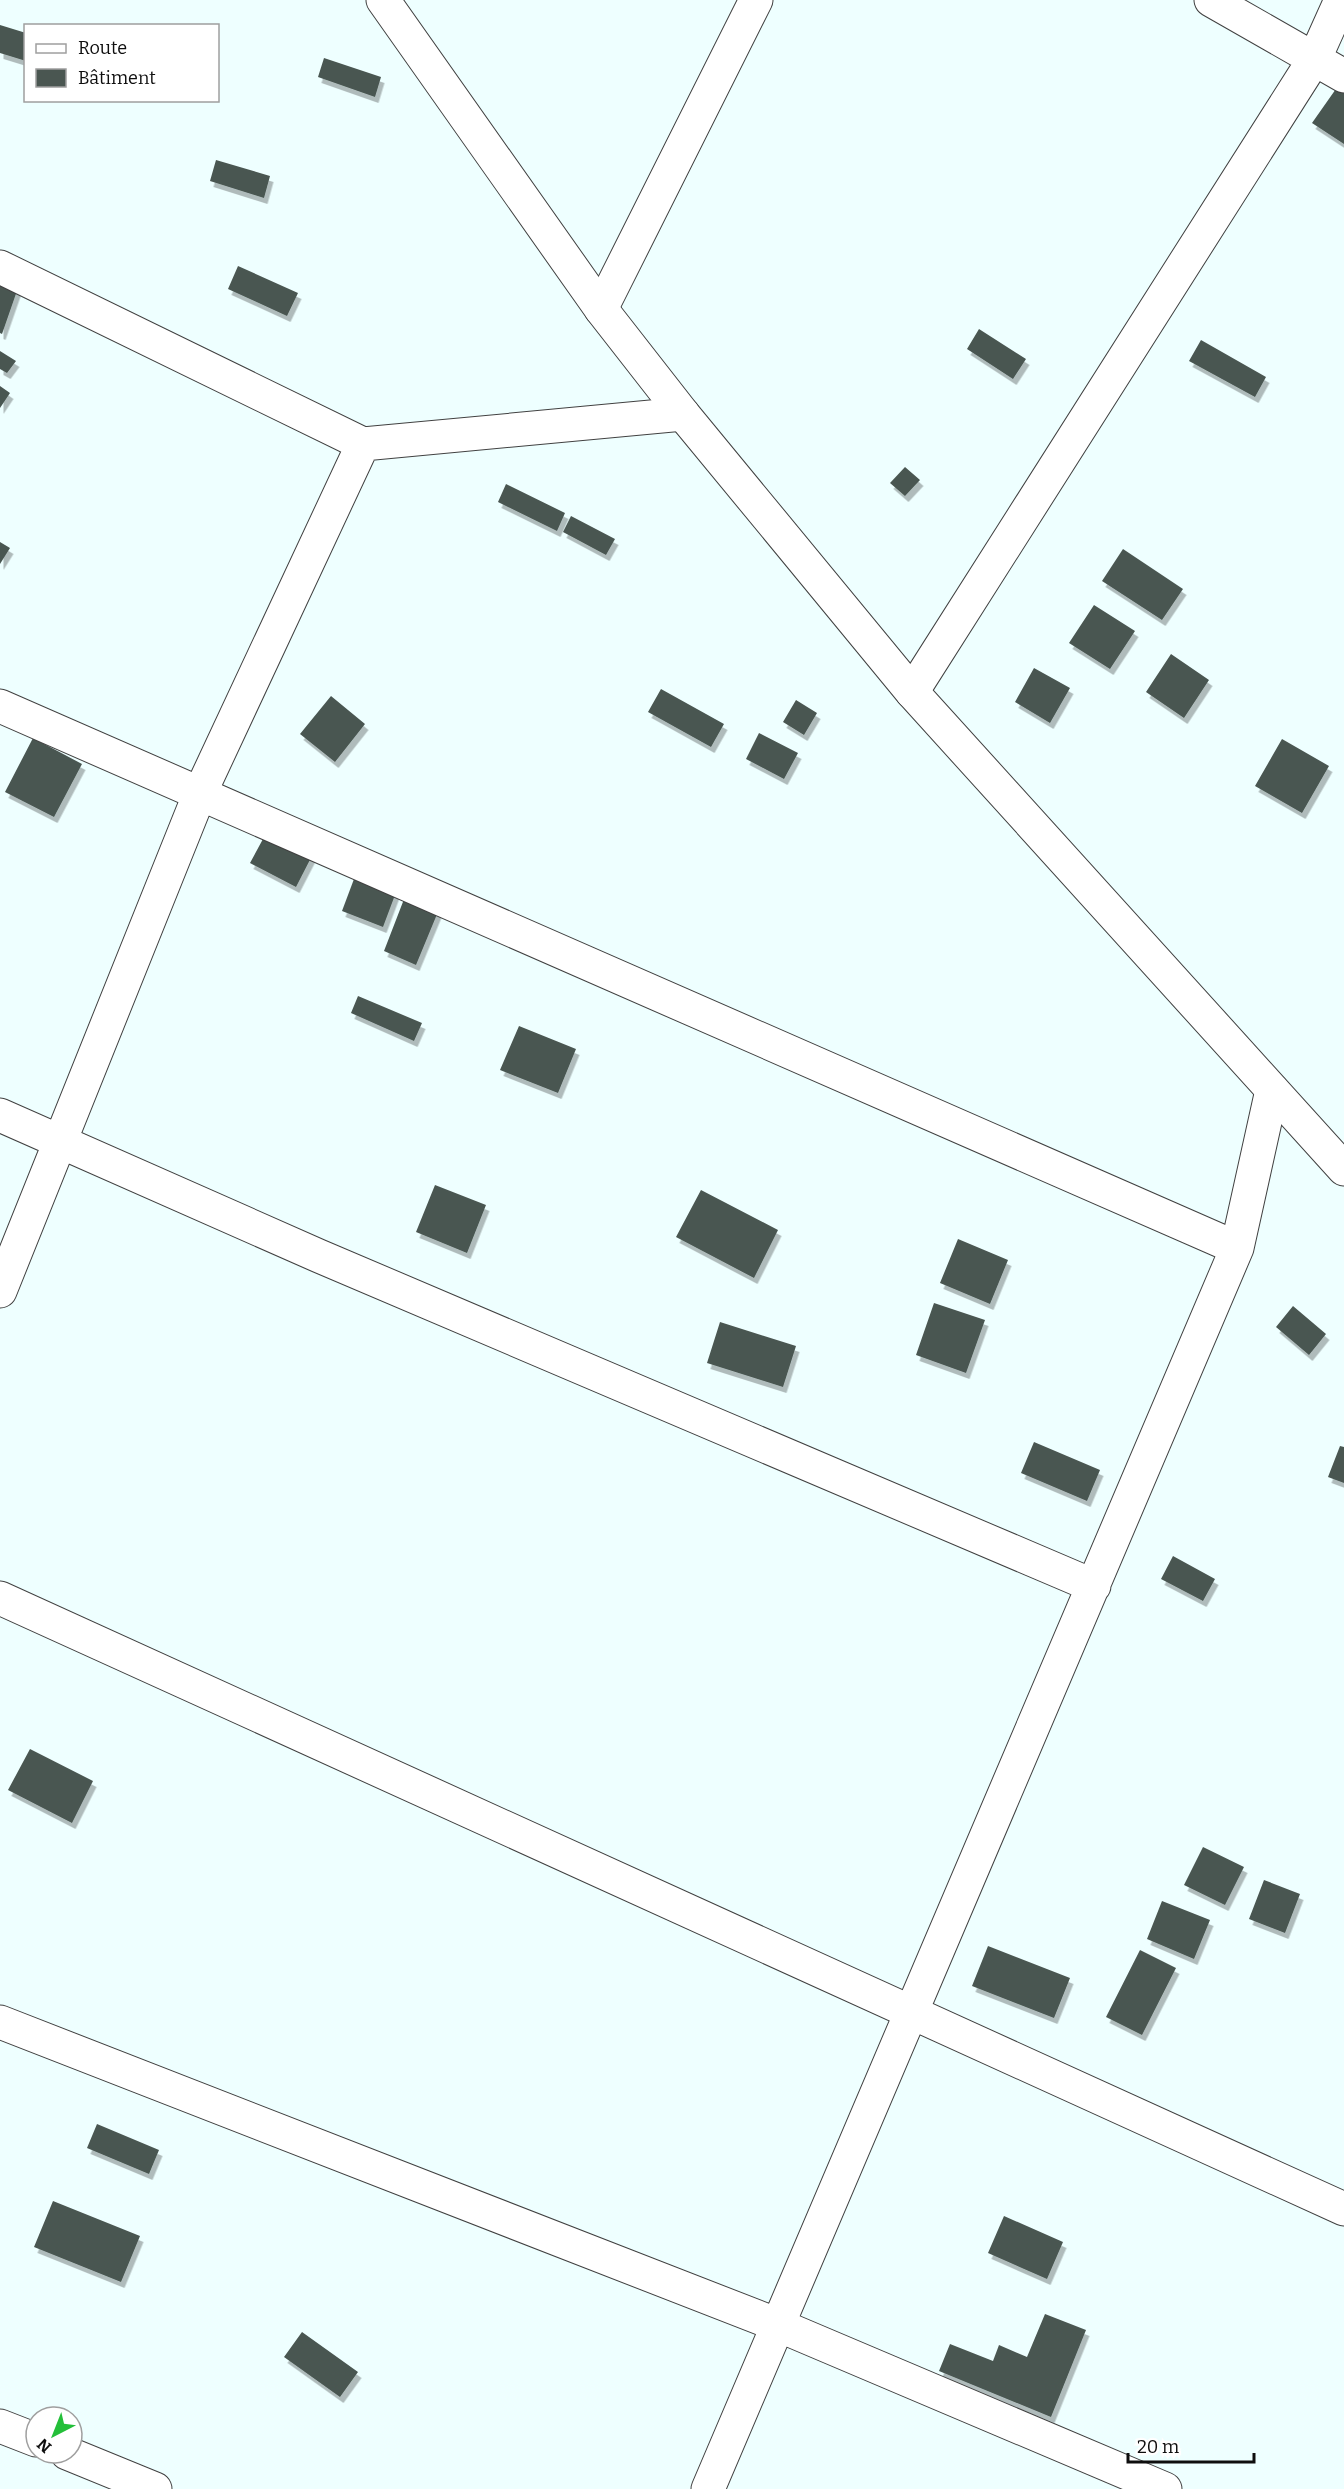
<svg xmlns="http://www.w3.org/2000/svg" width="1344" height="2489" font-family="Bitter,serif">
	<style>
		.building { fill: #4a5651; filter: url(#shadow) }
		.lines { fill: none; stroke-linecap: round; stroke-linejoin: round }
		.minor-casing { stroke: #414141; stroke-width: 35 }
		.tertiary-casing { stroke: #414141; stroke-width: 35 }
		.minor { stroke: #fff; stroke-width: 33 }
		.tertiary { stroke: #fff; stroke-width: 33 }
	</style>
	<defs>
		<filter id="shadow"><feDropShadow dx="3.5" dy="6" stdDeviation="0" flood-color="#0004"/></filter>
	</defs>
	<rect width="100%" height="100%" fill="#eff"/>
	<path class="building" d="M0,25L26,33V61L0,53Z
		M324,58L381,77L375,97L318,77Z
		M1338,86L1344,91V144L1312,123Z
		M216,160L270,176L264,198L210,181Z
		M238,266L298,293L287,316L228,289Z
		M0,279L19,285L2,334L0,333Z
		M979,329L1026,359L1013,379L967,349Z
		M1201,340L1266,377L1255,397L1189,361Z
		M0,351L16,361L7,373L0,369Z
		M0,386L10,393L0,408Z
		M905,467L920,480L905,496L890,483Z
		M506,484L565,513L557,531L498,502Z
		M571,516L615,539L606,555L563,532Z
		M0,542L10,548L0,564Z
		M1123,549L1183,589L1162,620L1102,581Z
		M1094,605L1135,631L1110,669L1069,643Z
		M1171,654L1209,680L1184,718L1146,692Z
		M1034,668L1070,688L1050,723L1015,702Z
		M661,689L724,724L711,747L648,712Z
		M331,696L365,724L335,762L300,734Z
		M796,700L817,713L804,735L783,722Z
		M759,733L798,753L784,779L746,759Z
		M33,738L82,764L54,817L5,792Z
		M1282,739L1329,766L1302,813L1255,786Z
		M270,826L315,850L296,887L250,863Z
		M357,871L398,887L383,927L342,911Z
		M406,894L440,907L416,965L384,951Z
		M358,996L422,1023L414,1041L351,1013Z
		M519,1026L576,1049L558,1093L500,1070Z
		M435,1185L486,1205L467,1253L416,1232Z
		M701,1190L778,1230L754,1278L676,1237Z
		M958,1239L1008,1260L990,1304L940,1283Z
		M934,1303L985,1320L966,1373L916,1355Z
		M1293,1306L1326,1334L1309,1355L1276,1327Z
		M720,1322L796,1346L783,1387L707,1363Z
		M1034,1442L1100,1470L1087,1501L1021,1473Z
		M1340,1446L1344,1447V1483L1328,1477Z
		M1173,1556L1215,1579L1203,1601L1161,1579Z
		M30,1749L93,1781L72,1823L8,1790Z
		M1203,1847L1244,1867L1225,1905L1184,1885Z
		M1264,1880L1300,1894L1285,1933L1249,1919Z
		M1162,1901L1210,1920L1194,1959L1147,1939Z
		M988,1946L1070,1978L1054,2018L972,1986Z
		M1140,1950L1176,1968L1142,2035L1106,2017Z
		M97,2124L159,2150L149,2174L87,2148Z
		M53,2201L140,2236L121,2282L34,2247Z
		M1004,2216L1063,2242L1047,2279L988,2253Z
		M1045,2314L1086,2330L1051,2417L939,2371L950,2344L993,2361L999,2345L1027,2357Z
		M302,2332L358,2372L340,2397L284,2357Z"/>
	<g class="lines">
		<defs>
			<path id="minor" d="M1211,0L1344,76
				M0,267L363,444L683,414
				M601,309L756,0
				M912,692L1315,58L1341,0
				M0,706L1237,1248
				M0,1115L319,1256L1094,1586
				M0,1291L200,793L363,444
				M0,1598L1344,2209
				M0,2022L778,2325L1165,2489
				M0,2426L36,2440
				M67,2453L155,2489
				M708,2489L1237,1248L1272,1090"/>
			<path id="tertiary" d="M383,0L601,309L683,414L912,692L1344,1169"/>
		</defs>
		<use href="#minor" class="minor-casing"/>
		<use href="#tertiary" class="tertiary-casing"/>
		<use href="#minor" class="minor"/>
		<use href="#tertiary" class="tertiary"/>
	</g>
	<rect x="24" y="24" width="195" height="78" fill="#ffffff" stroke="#9f9f9f" stroke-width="1.5"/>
	<rect x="36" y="44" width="30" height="9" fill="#ffffff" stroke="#9f9f9f" stroke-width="1.5"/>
	<text x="78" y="54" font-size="18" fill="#0e0e0e">Route</text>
	<rect x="36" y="69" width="30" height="18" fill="#4a5651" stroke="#9f9f9f" stroke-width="1.5"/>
	<text x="78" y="84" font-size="18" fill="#0e0e0e">Bâtiment</text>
	<g transform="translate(54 2435) rotate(222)"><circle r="28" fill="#ffffff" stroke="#9f9f9f" stroke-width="1.5"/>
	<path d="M0-4.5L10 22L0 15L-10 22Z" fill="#24bf39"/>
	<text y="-9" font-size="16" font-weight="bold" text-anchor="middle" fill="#0e0e0e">N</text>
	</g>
	<path d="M1128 2453v9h126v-9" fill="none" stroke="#0e0e0e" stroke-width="3"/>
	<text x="1137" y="2453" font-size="18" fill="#0e0e0e" stroke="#ffffff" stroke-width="4.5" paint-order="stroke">20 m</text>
</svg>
